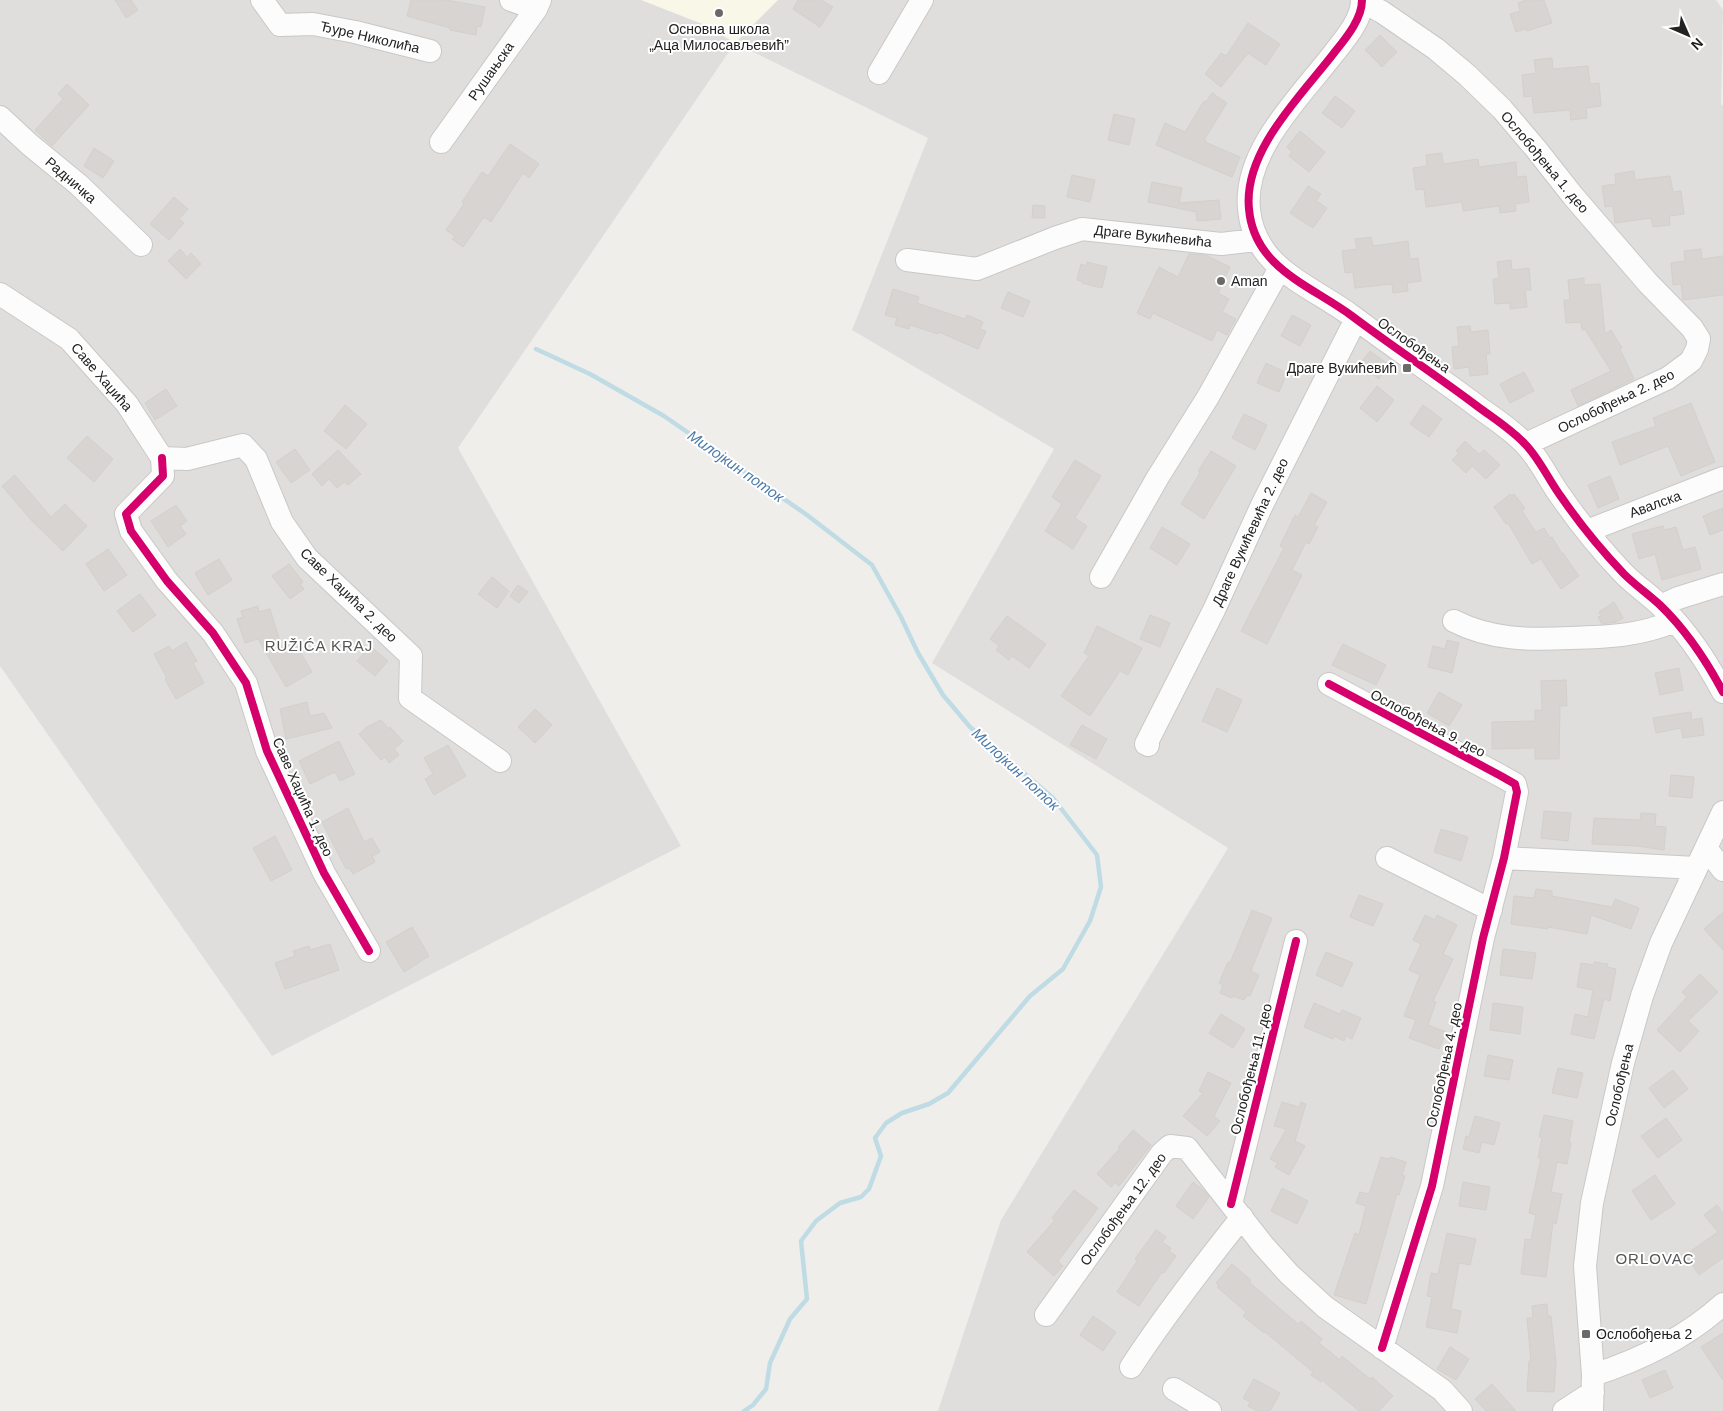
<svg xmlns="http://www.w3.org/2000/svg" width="1723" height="1411" font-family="Helvetica,sans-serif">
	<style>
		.residential { fill: #dfdedc }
		.education { fill: #f8f7e8 }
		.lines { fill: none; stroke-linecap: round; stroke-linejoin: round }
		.stream { stroke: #bfdbe3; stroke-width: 4.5 }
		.building { fill: #d7d4d2; stroke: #d3d0cc }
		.minor-casing { stroke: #c9c8c7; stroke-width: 24 }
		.minor { stroke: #fdfcfc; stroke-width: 22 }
		.cycleway-casing { stroke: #fff; stroke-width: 11 }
		.cycleway { stroke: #d6006c; stroke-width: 8 }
		.poi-dot { fill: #6a6968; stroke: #fff; stroke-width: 2 }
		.labels { text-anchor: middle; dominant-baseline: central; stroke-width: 4; stroke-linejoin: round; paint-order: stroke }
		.poi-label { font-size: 14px; fill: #222; stroke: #fff; text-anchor: start }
		.street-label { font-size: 14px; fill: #222; stroke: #fff }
		.water-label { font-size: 15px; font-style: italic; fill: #4a7aab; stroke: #fff }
		.neighbourhood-label { font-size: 15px; letter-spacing: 1px; fill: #555; stroke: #fff }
	</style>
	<rect width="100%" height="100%" fill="#f0eeeb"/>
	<path class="residential" d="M0,0H1716L1723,10L1721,104L1723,106V1411H938L1001,1220L1228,848L932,663L1054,449L852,330L928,138L735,43L458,448L681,846L272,1056L0,666Z"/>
	<path class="education" d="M641,0H778L735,43L705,25Z"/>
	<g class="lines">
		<path class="stream" d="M536,349L590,374L664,416L807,515L872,565L901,617L918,653L943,695L970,727L1053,798L1097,855L1101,887L1090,921L1063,969L1030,996L948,1093L929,1104L902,1113L886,1123L875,1138L881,1156L869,1189L861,1197L840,1203L816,1221L801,1241L807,1299L790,1319L770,1363L766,1389L753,1405L744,1411"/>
	</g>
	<path class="building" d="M115,0H131L138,10L126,18Z
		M411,0H446L485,7L481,27L477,26L476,35L450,30V28L407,16Z
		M798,0H821L833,7L820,27L793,9Z
		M1526,0H1544L1552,23L1527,31L1526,29L1516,32L1510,14L1520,11L1518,3Z
		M1248,23L1280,44L1266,65L1248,53L1221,87L1205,74L1221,53L1226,56Z
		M1380,35L1397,52L1382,67L1365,50Z
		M1552,58L1553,69L1588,66L1590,84L1599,83L1601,106L1586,108L1587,118L1571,120L1570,110L1534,113L1532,96L1524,97L1522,75L1536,73L1534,60Z
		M67,84L89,105L52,146L35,130L63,99L58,94Z
		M1212,93L1227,103L1204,140L1206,141L1205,142L1240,157L1232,177L1156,145L1165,123L1185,132L1204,101L1206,102Z
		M1335,96L1355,111L1342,128L1322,113Z
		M1114,114L1135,119L1129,145L1108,140Z
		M1300,131L1325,152L1309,172L1289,156L1292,152L1287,147Z
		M510,144L539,164L529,178L523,173L491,222L484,217L463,247L452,239L455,236L446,230L464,204L462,202L482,172L488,176Z
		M94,148L114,161L103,178L84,166Z
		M1442,153L1443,164L1478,159L1479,167L1516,162L1517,177L1526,176L1529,202L1515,204L1516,211L1500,213L1499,206L1463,211L1462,202L1426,207L1424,189L1416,190L1413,168L1427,166L1426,155Z
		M1634,171L1635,180L1670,176L1673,192L1681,191L1684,214L1669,216L1670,225L1653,227L1651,218L1615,223L1613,206L1605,207L1602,186L1616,184L1615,174Z
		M1072,175L1095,180L1090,202L1067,197Z
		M1152,182L1182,188L1179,203L1219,200L1221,219L1197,221L1196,212L1148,202Z
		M1308,186L1321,194L1316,201L1327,208L1313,228L1290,213Z
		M174,197L188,209L179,219L184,223L169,240L150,224Z
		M1033,205L1045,206V218H1032Z
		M1371,237L1373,246L1408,241L1410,259L1418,258L1421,281L1407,283L1408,291L1393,293L1392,284L1355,288L1353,272L1345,273L1342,251L1357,249L1355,239Z
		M180,249L187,257L191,253L201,264L186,279L168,261Z
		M1701,249L1702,259L1723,256V295L1683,300L1681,284L1673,285L1671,263L1685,261L1684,251Z
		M1189,254L1205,255L1230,267L1218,293L1229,299L1222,312L1236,319L1227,335L1217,330L1212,341L1153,313L1150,319L1137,313L1159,267L1178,277Z
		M1511,260L1512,270L1529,268L1531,290H1525L1527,307L1510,309V303L1495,304L1493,279L1499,278L1497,262Z
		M1087,262L1107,267L1102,288L1082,283V281L1077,280L1081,264L1086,266Z
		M1584,278V285L1600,284L1605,334L1611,330L1622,348L1620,349L1634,379L1578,406L1571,390L1611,371L1585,329L1582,330L1581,322L1566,323L1564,300H1570L1568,280Z
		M893,289L919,297L917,303L965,319L967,315L983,322L980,329L986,331L978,349L939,332L938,334L910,325L909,329L895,325L897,318L885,315Z
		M1008,292L1030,301L1023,317L1001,308Z
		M1292,315L1311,325L1300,346L1281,336Z
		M1470,326L1471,332L1488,330L1490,354H1486L1488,374L1470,376L1469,367L1454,369L1452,347L1459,346L1457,327Z
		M1370,351L1389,365L1379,379L1360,364Z
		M1266,363L1287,373L1279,392L1257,383Z
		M1524,372L1534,391L1510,403L1500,384Z
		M1377,386L1394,400L1377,422L1360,408Z
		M166,389L177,406L155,420L145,403Z
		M1691,403L1715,462L1681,476L1668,446L1620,465L1612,442L1656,426L1653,418Z
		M345,405L367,424L346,449L324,431Z
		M1423,405L1442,419L1429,437L1410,424Z
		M1244,414L1267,425L1255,450L1232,438Z
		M87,436L113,459L94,482L67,458Z
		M1465,441L1479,454L1484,450L1500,465L1486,479L1472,466L1466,473L1452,460L1459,453L1456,451Z
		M295,449L310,470L291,483L276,462Z
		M338,450L361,474L348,485L344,482L337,488L329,479L322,486L312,474Z
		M1211,451L1236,466L1204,519L1181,504L1200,473L1198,471Z
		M1075,460L1101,476L1075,518L1087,526L1073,549L1045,531L1062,504L1052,497Z
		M15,475L51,517L65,504L87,526L63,551L32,521L2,486Z
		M1610,476L1619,499L1598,508L1588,485Z
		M1311,493L1327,502L1314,525L1318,527L1309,544L1306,542L1292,570L1302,575L1267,644L1241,631L1284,548L1280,546L1295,515L1298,517Z
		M1510,494L1511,496L1514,494L1525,508L1522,511L1536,532L1544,528L1550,538L1552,537L1562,554L1563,553L1579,576L1561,589L1541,559L1532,564L1508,523L1506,524L1494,507Z
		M176,505L187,521L180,526L186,534L168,547L151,521Z
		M1723,508V530L1710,535L1703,516Z
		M1663,526L1664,530L1676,527L1683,550L1695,547L1701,569L1662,580L1655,554L1639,559L1632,534Z
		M1162,527L1190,544L1177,565L1150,548Z
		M108,549L127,575L104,591L86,564Z
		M219,559L232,580L208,595L195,573Z
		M289,564L303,582L300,584L304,589L290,599L272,576Z
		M492,577L509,591L497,608L478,594Z
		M518,585L528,592L519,603L510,596Z
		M140,594L156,615L133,632L117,611Z
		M1614,602L1623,618L1616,622L1602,624L1598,617L1601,616L1599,612Z
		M258,606L259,612L270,609L282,648L294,641L312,672L286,687L258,639L245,643L237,619L243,617L241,611Z
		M1150,615L1170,623L1160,647L1140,639Z
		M1007,616L1046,644L1029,668L1012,656L1009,660L996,650L999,646L990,639Z
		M1097,626L1142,648L1128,675L1120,671L1090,716L1061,696L1089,656L1084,653Z
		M1447,640L1459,643L1452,673L1428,667L1433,646L1445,649Z
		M186,642L197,661L193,663L204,683L176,699L165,679L167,678L154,654L169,646L172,651Z
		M1343,644L1386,665L1376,685L1332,665Z
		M370,646L388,661L375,676L357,661Z
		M1679,668L1683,690L1660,695L1655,673Z
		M1566,680L1567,706H1560L1559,759H1535V748L1492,749V722L1535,721V710H1542L1541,681Z
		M1217,688L1242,700L1227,732L1202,721Z
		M1439,692L1462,705L1449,726L1427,713Z
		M307,702L310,716L324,713L332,728L286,739L280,709Z
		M535,709L552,725L535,743L518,727Z
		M1691,712L1692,720L1702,718L1704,735L1683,738L1681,728L1656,733L1653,718Z
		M381,720L389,729L390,727L403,741L394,749L399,755L389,763L385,757L381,760L359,734L367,727Z
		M1082,725L1107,739L1096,759L1070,745Z
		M339,741L355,774L340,781L335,772L310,784L299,761Z
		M448,745L466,776L434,795L425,779L433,774L424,758Z
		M1671,775L1694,777L1692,798L1669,796Z
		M348,808L364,842L372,838L380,852L372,856L375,862L353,874L349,868L346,869L322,822Z
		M1544,811L1571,813L1568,841L1541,838Z
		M1641,813L1656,814L1655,826L1666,827L1664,850L1637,846L1592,844L1594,818L1640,820Z
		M1441,829L1468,837L1461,861L1434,852Z
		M275,836L292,870L271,881L253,848Z
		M1536,889L1552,891V896L1612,907L1615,899L1639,908L1631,929L1591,915L1587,934L1548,927V929L1511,924L1514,896L1534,898Z
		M1359,895L1383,904L1373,926L1350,917Z
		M1252,910L1272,918L1251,971L1259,975L1250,996L1247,995L1244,1000L1233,996L1232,998L1220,993L1223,985L1219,983L1228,962L1230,963Z
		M1723,912V950L1704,929Z
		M1425,915L1435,920L1437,915L1457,925L1443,954L1453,959L1433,1001L1436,1002L1428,1025L1446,1032L1439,1049L1409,1038L1416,1020L1404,1016L1420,975L1409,970L1421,944L1413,940Z
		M412,927L429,956L404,972L386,942Z
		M330,944L339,970L285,989L275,963L295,956L293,951L309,946L310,950Z
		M1503,949L1536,953L1532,979L1500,975Z
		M1326,952L1353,963L1342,987L1316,975Z
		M1594,962L1608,964L1607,967L1616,969L1610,1001L1604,999L1594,1039L1571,1034L1575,1014L1588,1017L1593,990L1577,987L1581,963L1594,965Z
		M1700,974L1718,992L1688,1021L1699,1031L1680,1052L1657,1030L1687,997L1682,992Z
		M1314,1003L1340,1014L1342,1010L1361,1018L1352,1039L1346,1036L1344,1041L1334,1036L1333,1039L1304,1027Z
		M1493,1003L1523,1007L1520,1034L1490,1030Z
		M1221,1014L1245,1029L1233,1048L1209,1033Z
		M1488,1055L1513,1060L1509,1080L1484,1076Z
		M1558,1068L1583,1073L1577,1098L1552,1093Z
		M1673,1070L1688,1089L1664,1108L1649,1088Z
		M1208,1072L1231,1083L1214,1116L1220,1121L1207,1136L1183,1116L1203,1093L1199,1091Z
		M1282,1102L1299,1107L1301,1102L1306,1104L1295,1141L1305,1146L1289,1175L1275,1167L1278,1163L1270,1159L1286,1129L1274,1126Z
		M1544,1115L1573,1121L1569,1142L1571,1143L1567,1164L1557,1162L1551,1192L1562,1194L1556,1224L1553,1223L1546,1277L1521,1274L1525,1239L1531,1240L1536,1215L1529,1213L1541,1158H1538L1542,1138L1539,1137Z
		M1475,1116L1500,1123L1494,1145L1482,1142L1479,1153L1463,1149L1466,1136L1469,1137Z
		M1666,1118L1682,1140L1658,1158L1641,1136Z
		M1133,1130L1151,1145L1119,1186L1115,1183L1111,1187L1097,1174L1120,1148L1118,1147Z
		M1381,1157L1389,1159L1390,1157L1406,1162L1402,1175L1405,1176L1399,1195L1397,1194L1366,1304L1334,1295L1355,1233L1359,1235L1366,1206L1356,1203L1360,1192L1369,1194Z
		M1655,1175L1675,1204L1651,1220L1632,1191Z
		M1193,1182L1203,1190L1209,1197L1193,1219L1176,1206Z
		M1463,1182L1490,1187L1486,1210L1459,1206Z
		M1282,1188L1308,1201L1297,1224L1271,1211Z
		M1074,1190L1098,1208L1058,1261L1063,1266L1054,1276L1027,1252L1055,1220L1052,1218Z
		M1717,1205L1723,1213V1258L1699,1275L1685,1255L1718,1232L1704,1215Z
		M1156,1230L1166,1237L1162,1242L1171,1248L1169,1251L1176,1256L1164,1273L1162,1272L1139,1306L1117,1292L1137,1261L1135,1259Z
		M1447,1233L1476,1239L1470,1265L1459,1263L1451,1309L1461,1311L1457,1333L1426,1327L1432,1297L1427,1296L1431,1273L1438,1274Z
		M1232,1264L1251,1280L1249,1282L1298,1324L1301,1321L1322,1339L1319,1343L1340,1360L1342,1356L1370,1379L1372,1377L1393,1396L1379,1411H1359L1322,1380L1321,1382L1311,1375L1313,1372L1265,1332L1264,1333L1243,1316L1246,1312L1217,1287L1219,1285L1216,1283Z
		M1547,1304L1548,1316H1551L1556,1363L1554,1392L1527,1391L1529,1361H1531L1527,1318H1533L1532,1306Z
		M1093,1316L1116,1332L1103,1351L1080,1335Z
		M1723,1333V1380L1701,1347Z
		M1450,1347L1469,1359L1456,1380L1437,1369Z
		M1665,1370L1673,1388L1650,1398L1642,1380Z
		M1254,1379L1280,1393L1270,1411H1257L1248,1406L1250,1402L1243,1398Z
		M1492,1384L1516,1411H1486L1475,1399Z"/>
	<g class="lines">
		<defs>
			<path id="minor" d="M262,0L280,25L313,24L355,32L430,51
				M511,0L536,9
				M1362,0C1362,19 1346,38 1334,53C1301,96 1243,151 1249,209C1254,268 1310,285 1352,316C1393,347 1436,375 1477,406C1493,418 1511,429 1525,444C1540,459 1549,481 1562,498C1580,524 1602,551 1624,574C1635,585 1648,594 1660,605C1686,630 1706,660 1723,692
				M1363,2L1382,12L1436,49L1467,75L1502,109L1536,149L1573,196L1648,283L1692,328L1699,339L1697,349L1691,361L1668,378L1526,444
				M879,73L922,0
				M0,117L29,144L79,185L141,245
				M441,142L536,9L540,0
				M907,260L977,269L1055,238L1082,229L1221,244L1256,240
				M0,294L69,339L127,404L162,458
				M162,458L163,476L126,514L131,531L167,581L213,633L246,683L267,751L324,873L369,951
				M162,458L187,459L243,445L256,459L282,522L307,558L411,656L410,698L500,761
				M1587,531L1723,478
				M1101,577L1158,477L1208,397L1280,268
				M1661,606L1678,598L1723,584
				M1454,621C1491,640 1530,640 1570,638C1608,637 1639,636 1675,621
				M1329,684L1501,776L1515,784L1517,792L1504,858L1483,938L1432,1186L1382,1348
				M1148,745L1146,744L1214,610L1262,505L1356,319
				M1706,848L1723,870
				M1387,858L1491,910
				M1504,858L1696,868
				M1231,1204L1296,941
				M1046,1315L1162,1153L1170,1146L1187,1148L1263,1245L1289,1274L1325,1307L1442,1390L1461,1411
				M1131,1367C1165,1315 1203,1266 1242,1217
				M1593,1375C1639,1360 1687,1337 1723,1304
				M1174,1389L1210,1411
				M1564,1411L1593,1392
				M1592,1411L1593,1375L1585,1266L1592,1203L1623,1063L1642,996L1661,943L1723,812"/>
		</defs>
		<use href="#minor" class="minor-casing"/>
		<use href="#minor" class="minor"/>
		<defs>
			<path id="cycleway" d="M1362,0C1362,19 1346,38 1334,53C1301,96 1243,151 1249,209C1254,268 1310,285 1352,316C1393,347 1436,375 1477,406C1493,418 1511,429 1525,444C1540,459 1549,481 1562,498C1580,524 1602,551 1624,574C1635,585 1648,594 1660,605C1686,630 1706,660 1723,692
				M162,458L163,476L126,514L131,531L167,581L213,633L246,683L267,751L324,873L369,951
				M1329,684L1501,776L1515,784L1517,792L1504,858L1483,938L1432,1186L1382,1348
				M1231,1204L1296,941"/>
		</defs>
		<use href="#cycleway" class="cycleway-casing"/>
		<use href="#cycleway" class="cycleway"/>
	</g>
	<g class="poi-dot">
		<circle cx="719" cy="13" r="5"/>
		<circle cx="1221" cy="281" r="5"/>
		<rect x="1402" y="363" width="10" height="10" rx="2.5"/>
		<rect x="1581" y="1329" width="10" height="10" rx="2.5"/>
	</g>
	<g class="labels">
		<g class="poi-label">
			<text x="719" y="29" text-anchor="middle">Основна школа<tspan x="719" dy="16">„Аца Милосављевић”</tspan></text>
			<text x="1231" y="281">Aman</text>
			<text x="1397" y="368" text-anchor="end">Драге Вукићевић</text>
			<text x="1596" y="1334">Ослобођења 2</text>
		</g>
		<g class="street-label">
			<text transform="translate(370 37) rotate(13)">Ђуре Николића</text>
			<text transform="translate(491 71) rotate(-55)">Рушањска</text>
			<text transform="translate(1545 162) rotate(50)">Ослобођења 1. део</text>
			<text transform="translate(71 180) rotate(41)">Радничка</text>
			<text transform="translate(1153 236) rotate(6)">Драге Вукићевића</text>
			<text transform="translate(1414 345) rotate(35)">Ослобођења</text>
			<text transform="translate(102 377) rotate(49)">Саве Хаџића</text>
			<text transform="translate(1616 401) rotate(-26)">Ослобођења 2. део</text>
			<text transform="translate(1655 504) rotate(-20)">Авалска</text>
			<text transform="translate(1250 532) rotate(-65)">Драге Вукићевића 2. део</text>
			<text transform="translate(349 595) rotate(44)">Саве Хаџића 2. део</text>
			<text transform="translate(1428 723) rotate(28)">Ослобођења 9. део</text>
			<text transform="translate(303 797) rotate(66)">Саве Хаџића 1. део</text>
			<text transform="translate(1444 1065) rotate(-78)">Ослобођења 4. део</text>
			<text transform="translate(1251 1069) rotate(-76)">Ослобођења 11. део</text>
			<text transform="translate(1619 1085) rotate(-77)">Ослобођења</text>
			<text transform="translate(1123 1209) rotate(-54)">Ослобођења 12. део</text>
		</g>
		<g class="water-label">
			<text transform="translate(736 466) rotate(35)">Милојкин поток</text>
			<text transform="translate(1016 769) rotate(43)">Милојкин поток</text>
		</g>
		<g class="neighbourhood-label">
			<text x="319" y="645">RUŽIĆA KRAJ</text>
			<text x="1655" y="1258">ORLOVAC</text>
		</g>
	</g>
	<g transform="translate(1688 35) rotate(135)" stroke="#ffffff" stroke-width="4" paint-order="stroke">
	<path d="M0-4L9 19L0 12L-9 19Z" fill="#222222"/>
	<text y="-8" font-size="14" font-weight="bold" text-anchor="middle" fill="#222222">N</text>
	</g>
</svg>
